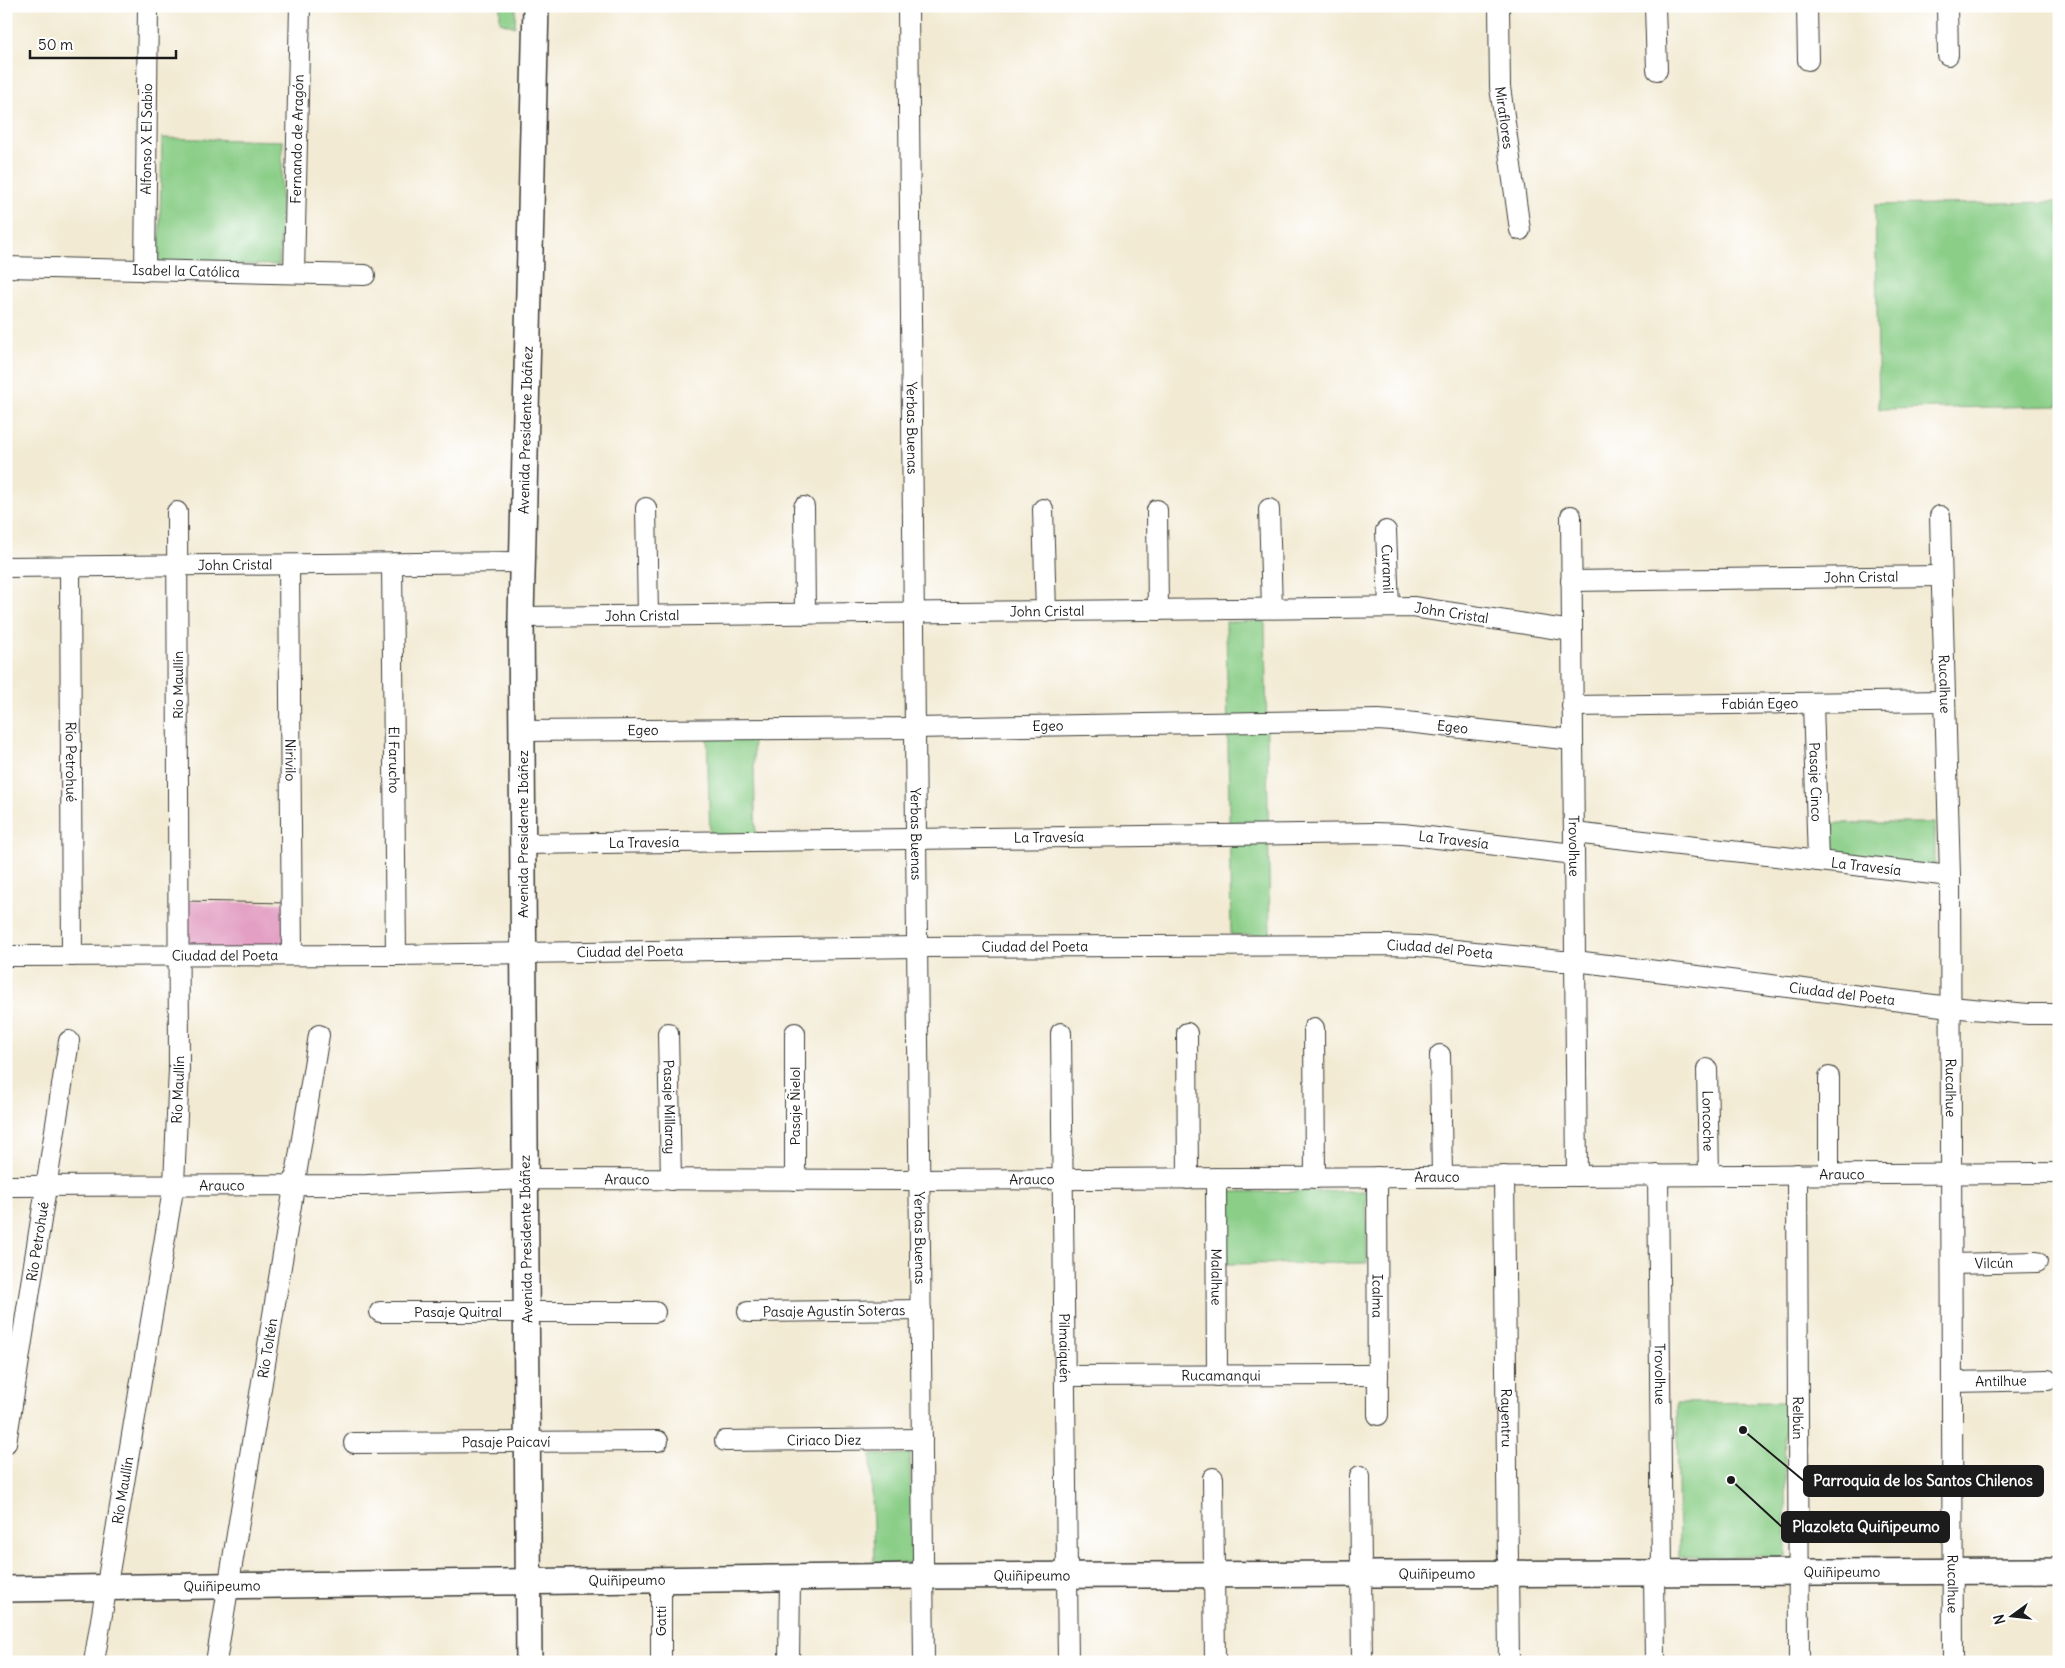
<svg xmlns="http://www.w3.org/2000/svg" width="2065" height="1668" font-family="Delius,sans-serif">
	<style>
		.green { fill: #8ace87; stroke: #537552 }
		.building { fill: #e3a0c4 }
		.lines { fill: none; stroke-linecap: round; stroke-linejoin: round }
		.minor-casing { stroke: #3c3b37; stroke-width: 22 }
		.tertiary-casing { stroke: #3c3b37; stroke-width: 28 }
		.minor { stroke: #fff; stroke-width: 20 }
		.tertiary { stroke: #fff; stroke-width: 25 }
		.labels { text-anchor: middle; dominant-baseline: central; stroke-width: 4.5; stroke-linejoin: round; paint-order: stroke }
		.street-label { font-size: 14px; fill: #1c1c1c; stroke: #fff }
		.leader { fill: none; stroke: #1c1c1c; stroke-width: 2 }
		.callout-dot { fill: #1c1c1c; stroke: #fff; stroke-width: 2 }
		.callout { fill: #1c1c1c; stroke: #1c1c1c; stroke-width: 2 }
		.callout-label { font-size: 15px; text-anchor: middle; font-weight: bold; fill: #fff }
	</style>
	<rect width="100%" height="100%" fill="#fff"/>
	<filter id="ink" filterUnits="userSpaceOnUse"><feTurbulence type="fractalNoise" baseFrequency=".02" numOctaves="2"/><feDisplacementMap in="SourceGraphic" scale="10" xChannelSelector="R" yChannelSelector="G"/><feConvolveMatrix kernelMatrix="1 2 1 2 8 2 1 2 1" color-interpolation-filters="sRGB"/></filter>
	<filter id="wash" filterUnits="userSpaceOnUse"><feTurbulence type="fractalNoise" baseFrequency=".0096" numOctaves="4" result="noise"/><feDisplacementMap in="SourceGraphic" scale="20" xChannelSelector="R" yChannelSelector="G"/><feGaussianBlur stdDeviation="1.12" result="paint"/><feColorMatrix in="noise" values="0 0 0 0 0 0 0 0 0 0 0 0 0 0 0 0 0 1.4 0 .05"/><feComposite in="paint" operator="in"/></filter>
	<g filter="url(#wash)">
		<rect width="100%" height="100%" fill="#f2ead3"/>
		<path class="green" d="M500,6H516L515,27L500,22Z
			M162,138L283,141L279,265L159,263Z
			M2059,202V406L1879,409L1875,205Z
			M1265,621L1270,935H1231L1226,622Z
			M753,729L756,841L710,842L707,730Z
			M1828,823H1935V867L1827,853Z
			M1366,1191L1367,1263L1225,1264L1224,1192Z
			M1784,1402L1786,1557H1679L1677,1403Z
			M910,1454L913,1563L874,1564L871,1455Z"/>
		<g id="blocks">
			<path class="building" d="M186,901L287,903V951L187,949Z"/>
		</g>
	</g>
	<g filter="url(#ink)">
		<use href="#blocks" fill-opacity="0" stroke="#3c3b37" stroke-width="1"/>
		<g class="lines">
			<defs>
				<g id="minor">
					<path id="s1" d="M908,6L924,1662"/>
					<path id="s2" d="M1499,6L1500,87L1520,230"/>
					<path d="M1655,6L1657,70"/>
					<path d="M1807,6L1808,60"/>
					<path d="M1947,6L1948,55"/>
					<path id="s3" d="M6,267L365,275"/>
					<path id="s4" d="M145,271L148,6"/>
					<path id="s5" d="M294,273L300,6"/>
					<path d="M804,507L805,614"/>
					<path d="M646,508L648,615"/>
					<path d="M1043,509L1046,612"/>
					<path d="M1269,509L1272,608"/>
					<path d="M1157,510L1158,610"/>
					<path id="s6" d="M1571,516L1577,1176"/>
					<path id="s7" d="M1940,516L1950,876L1953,1662"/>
					<path id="s8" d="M1386,531L1389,607"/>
					<path id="s9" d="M392,564L396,955"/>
					<path id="s10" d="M289,565L292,955"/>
					<path id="s11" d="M6,567L522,562"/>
					<path id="s12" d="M70,567L72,956"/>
					<path id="s13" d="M1571,581L1941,576"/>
					<path id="s14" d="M521,617L1413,607L1572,631"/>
					<path id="s15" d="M1813,703L1818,861"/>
					<path id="s16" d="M1572,706L1945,701"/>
					<path id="s17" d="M522,731L915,728L1378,720L1406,722L1573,740"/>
					<path id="s18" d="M1574,833L1950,876"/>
					<path id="s19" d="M523,844L1375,833L1403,834L1574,854"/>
					<path id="s20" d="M6,956L396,955L917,947L1389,945L1418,946L1561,961H1575L1950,1007L2028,1014H2059"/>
					<path d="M1314,1028L1315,1178"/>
					<path id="s21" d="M668,1033L671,1180"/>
					<path id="s22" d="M1061,1033L1068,1662"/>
					<path d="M1187,1033L1188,1179"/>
					<path d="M1440,1055L1442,1177"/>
					<path id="s23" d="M1707,1069L1709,1175"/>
					<path id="s24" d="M1797,1174L1799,1662"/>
					<path d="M1829,1174V1077"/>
					<path id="s25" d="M1658,1175L1662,1572"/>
					<path id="s26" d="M1504,1176L1509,1662"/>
					<path id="s27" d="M1377,1177L1378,1415"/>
					<path id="s28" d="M1216,1178L1217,1376"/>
					<path d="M795,1180V1033"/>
					<path id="s29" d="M6,1186L367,1185L526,1179L919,1180L2059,1173"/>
					<path id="s30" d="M1952,1264L2037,1262"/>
					<path id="s31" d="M380,1312H655"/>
					<path id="s32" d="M748,1312L921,1310"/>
					<path id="s33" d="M1065,1376L1378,1375"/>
					<path id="s34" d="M1953,1382L2048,1380"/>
					<path id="s35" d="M725,1441L922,1439"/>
					<path id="s36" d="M6,1443L69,1041"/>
					<path id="s37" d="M354,1443L658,1441"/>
					<path d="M1360,1476L1362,1662"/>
					<path d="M1213,1478L1215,1662"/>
					<path d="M1654,1572L1655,1662"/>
					<path d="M661,1581V1662"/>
					<path id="s38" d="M94,1662L174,1184L179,1069L177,512"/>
					<path id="s39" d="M216,1662L319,1035"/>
					<path d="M789,1662L790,1579"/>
				</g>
				<g id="tertiary">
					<path id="s40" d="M6,1589L923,1576L2059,1571"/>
					<path id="s41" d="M529,1662L521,617L536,6"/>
				</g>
			</defs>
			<use href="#minor" class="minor-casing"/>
			<use href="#tertiary" class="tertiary-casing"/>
			<use href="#minor" class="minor"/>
			<use href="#tertiary" class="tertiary"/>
		</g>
	</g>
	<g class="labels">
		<g class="street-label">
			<text stroke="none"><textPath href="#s2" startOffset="112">Miraflores</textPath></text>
			<text stroke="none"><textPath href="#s4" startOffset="132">Alfonso X El Sabio</textPath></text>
			<text stroke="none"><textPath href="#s5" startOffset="134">Fernando de Aragón</textPath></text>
			<text stroke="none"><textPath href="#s3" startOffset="180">Isabel la Católica</textPath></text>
			<text stroke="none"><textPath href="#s41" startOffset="1232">Avenida Presidente Ibáñez</textPath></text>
			<text stroke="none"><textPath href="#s1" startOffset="422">Yerbas Buenas</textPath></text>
			<text stroke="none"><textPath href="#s11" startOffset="229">John Cristal</textPath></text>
			<text stroke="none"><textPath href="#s8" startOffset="38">Curamil</textPath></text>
			<text stroke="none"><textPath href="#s13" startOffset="290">John Cristal</textPath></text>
			<text stroke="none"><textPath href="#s14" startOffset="526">John Cristal</textPath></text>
			<text stroke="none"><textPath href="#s14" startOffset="931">John Cristal</textPath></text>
			<text stroke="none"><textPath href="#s14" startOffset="121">John Cristal</textPath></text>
			<text stroke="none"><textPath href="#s7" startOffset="168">Rucalhue</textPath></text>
			<text transform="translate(178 685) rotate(-90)">Río Maullín</text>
			<text stroke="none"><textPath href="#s16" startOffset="188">Fabián Egeo</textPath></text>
			<text stroke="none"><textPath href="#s17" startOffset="526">Egeo</textPath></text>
			<text stroke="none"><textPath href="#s17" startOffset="931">Egeo</textPath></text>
			<text stroke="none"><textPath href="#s17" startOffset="121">Egeo</textPath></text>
			<text stroke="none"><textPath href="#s10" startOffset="195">Nirivilo</textPath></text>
			<text stroke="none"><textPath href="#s9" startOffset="196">El Farucho</textPath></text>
			<text stroke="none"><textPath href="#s12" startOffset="195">Río Petrohué</textPath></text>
			<text stroke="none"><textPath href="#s15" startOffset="79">Pasaje Cinco</textPath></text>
			<text transform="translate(523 834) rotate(-90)">Avenida Presidente Ibáñez</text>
			<text stroke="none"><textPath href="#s1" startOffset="828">Yerbas Buenas</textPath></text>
			<text stroke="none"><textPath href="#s19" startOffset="526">La Travesía</textPath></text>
			<text stroke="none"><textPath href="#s19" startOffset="931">La Travesía</textPath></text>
			<text stroke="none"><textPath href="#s19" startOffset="121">La Travesía</textPath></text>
			<text stroke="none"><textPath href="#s6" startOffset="330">Trovolhue</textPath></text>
			<text stroke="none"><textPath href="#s18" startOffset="294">La Travesía</textPath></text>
			<text stroke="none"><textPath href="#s20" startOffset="1029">Ciudad del Poeta</textPath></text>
			<text stroke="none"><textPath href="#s20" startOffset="1434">Ciudad del Poeta</textPath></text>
			<text stroke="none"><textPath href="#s20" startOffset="624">Ciudad del Poeta</textPath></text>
			<text stroke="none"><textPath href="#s20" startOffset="219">Ciudad del Poeta</textPath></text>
			<text stroke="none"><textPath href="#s20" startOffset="1839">Ciudad del Poeta</textPath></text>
			<text stroke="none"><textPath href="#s7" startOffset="572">Rucalhue</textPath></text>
			<text stroke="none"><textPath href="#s38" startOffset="579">Río Maullín</textPath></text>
			<text stroke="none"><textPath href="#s21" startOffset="74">Pasaje Millaray</textPath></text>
			<text transform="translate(795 1106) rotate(-90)">Pasaje Ñielol</text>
			<text stroke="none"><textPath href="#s23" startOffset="52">Loncoche</textPath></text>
			<text stroke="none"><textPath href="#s29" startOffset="1836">Arauco</textPath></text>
			<text stroke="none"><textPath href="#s29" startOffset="1431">Arauco</textPath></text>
			<text stroke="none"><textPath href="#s29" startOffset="1026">Arauco</textPath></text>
			<text stroke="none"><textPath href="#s29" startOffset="621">Arauco</textPath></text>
			<text stroke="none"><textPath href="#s29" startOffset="216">Arauco</textPath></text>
			<text transform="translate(526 1239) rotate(-91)">Avenida Presidente Ibáñez</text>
			<text stroke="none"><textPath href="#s1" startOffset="1232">Yerbas Buenas</textPath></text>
			<text stroke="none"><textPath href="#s36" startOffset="204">Río Petrohué</textPath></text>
			<text stroke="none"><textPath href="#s30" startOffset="42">Vilcún</textPath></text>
			<text stroke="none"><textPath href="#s28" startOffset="99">Malalhue</textPath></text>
			<text stroke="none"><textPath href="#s27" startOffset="119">Icalma</textPath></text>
			<text stroke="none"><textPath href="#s32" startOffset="86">Pasaje Agustín Soteras</textPath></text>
			<text stroke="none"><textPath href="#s31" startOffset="78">Pasaje Quitral</textPath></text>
			<text stroke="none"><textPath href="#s39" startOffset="318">Río Toltén</textPath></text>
			<text stroke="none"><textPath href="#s22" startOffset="315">Pilmaiquén</textPath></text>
			<text stroke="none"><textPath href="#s25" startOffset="199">Trovolhue</textPath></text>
			<text stroke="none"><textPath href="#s33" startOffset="156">Rucamanqui</textPath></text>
			<text stroke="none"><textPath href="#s34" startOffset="48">Antilhue</textPath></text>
			<text stroke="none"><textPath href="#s24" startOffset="244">Relbún</textPath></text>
			<text stroke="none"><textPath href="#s26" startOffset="242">Rayentru</textPath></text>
			<text stroke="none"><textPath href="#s35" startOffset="99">Ciriaco Diez</textPath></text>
			<text stroke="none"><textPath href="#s37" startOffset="152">Pasaje Paicaví</textPath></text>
			<text stroke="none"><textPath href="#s38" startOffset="174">Río Maullín</textPath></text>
			<text stroke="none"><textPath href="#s40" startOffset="1836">Quiñipeumo</textPath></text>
			<text stroke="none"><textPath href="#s40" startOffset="1431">Quiñipeumo</textPath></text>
			<text stroke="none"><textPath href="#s40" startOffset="1026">Quiñipeumo</textPath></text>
			<text stroke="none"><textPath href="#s40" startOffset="621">Quiñipeumo</textPath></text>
			<text stroke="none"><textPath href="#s7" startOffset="1068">Rucalhue</textPath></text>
			<text stroke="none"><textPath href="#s40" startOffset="216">Quiñipeumo</textPath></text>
			<text transform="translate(661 1621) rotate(-90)">Gatti</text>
		</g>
	</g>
	<path class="leader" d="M1743 1430L1804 1481M1731 1480L1782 1527"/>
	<g class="callout-dot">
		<circle cx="1743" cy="1430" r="5"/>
		<circle cx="1731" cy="1480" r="5"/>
	</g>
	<g class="callout">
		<rect x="1804" y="1466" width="239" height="30" rx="5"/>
		<rect x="1782" y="1512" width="167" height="30" rx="5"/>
	</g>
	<g class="callout-label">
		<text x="1923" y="1486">Parroquia de los Santos Chilenos</text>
		<text x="1866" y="1532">Plazoleta Quiñipeumo</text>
	</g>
	<rect width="2065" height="1668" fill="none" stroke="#fff" stroke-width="25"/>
	<g transform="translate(2012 1616) rotate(255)" stroke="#ffffff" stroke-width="4" paint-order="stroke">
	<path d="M0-4L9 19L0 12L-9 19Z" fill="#1c1c1c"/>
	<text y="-8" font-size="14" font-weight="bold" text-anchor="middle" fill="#1c1c1c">N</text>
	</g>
	<path d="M30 50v8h146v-8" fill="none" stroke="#1c1c1c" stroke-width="2.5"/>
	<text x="38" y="50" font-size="15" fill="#1c1c1c" stroke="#ffffff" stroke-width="4" paint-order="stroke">50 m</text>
</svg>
